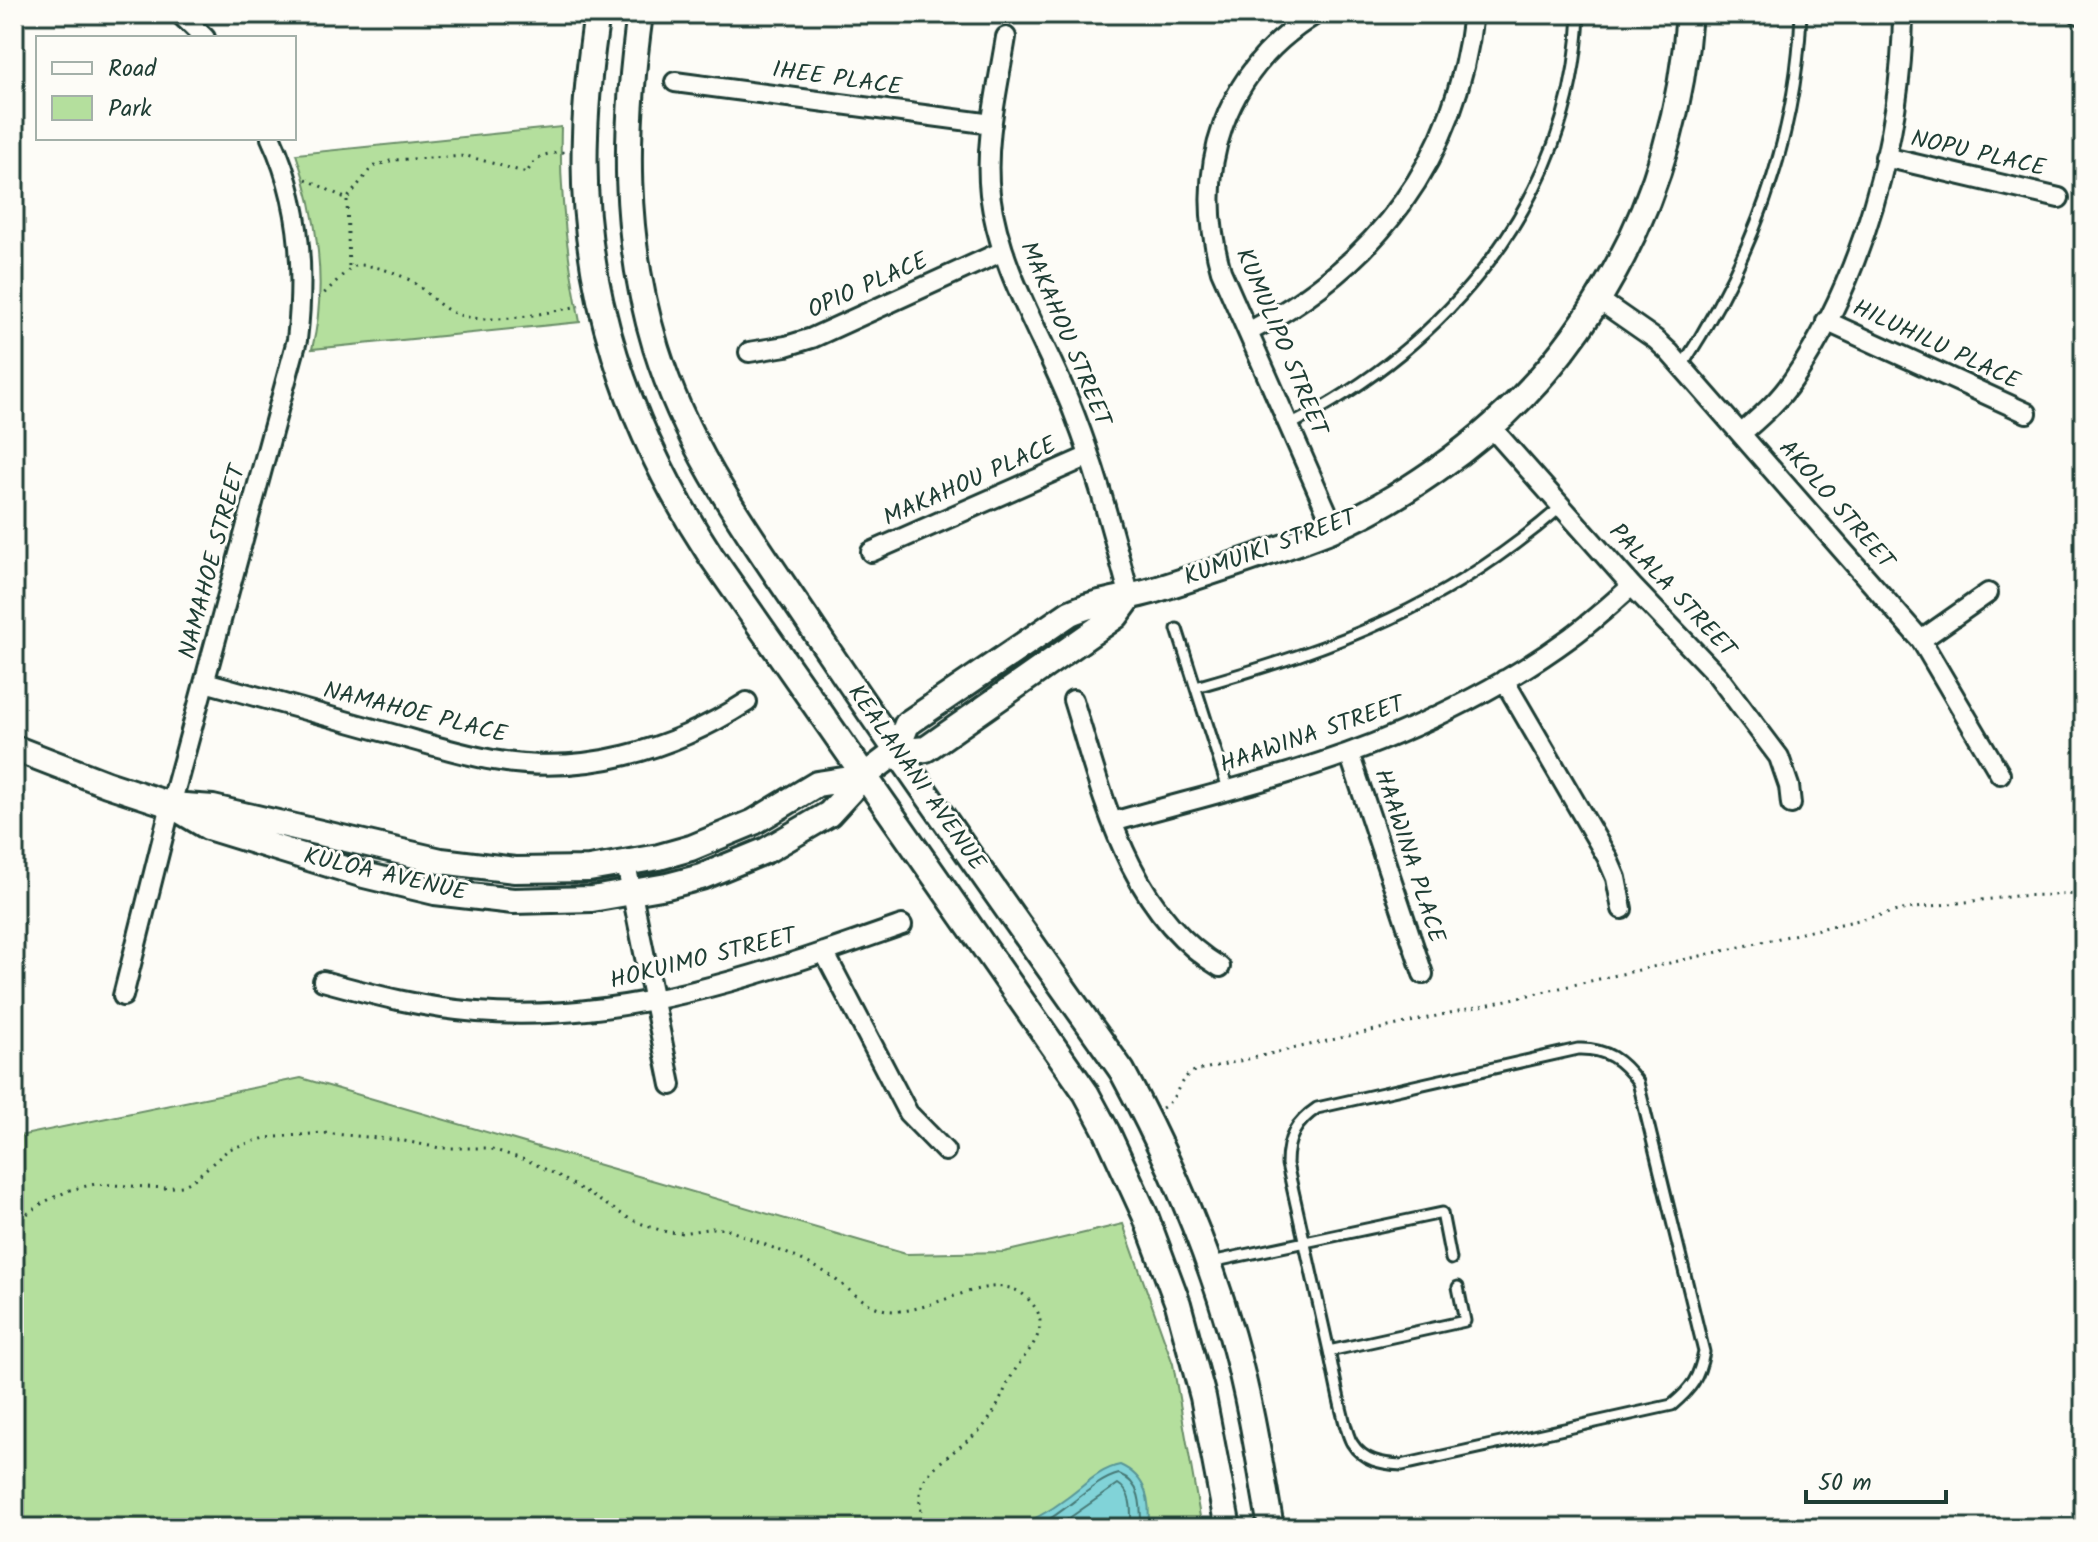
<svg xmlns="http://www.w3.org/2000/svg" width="2098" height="1542" font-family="Kalam,sans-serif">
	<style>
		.green { fill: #b4df9d; stroke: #6a8e68; stroke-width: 2 }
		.water { fill: #81d3d8; stroke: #5a9796; stroke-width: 2 }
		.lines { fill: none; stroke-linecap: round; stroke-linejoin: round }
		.shore { stroke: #467976; stroke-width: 2 }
		.service-casing { stroke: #1f3d34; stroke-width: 15 }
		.minor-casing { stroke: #1f3d34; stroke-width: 24 }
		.tertiary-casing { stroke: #1f3d34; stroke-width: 30 }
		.path { stroke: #1f3d34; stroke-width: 3; stroke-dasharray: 2 6; stroke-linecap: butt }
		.service { stroke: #fdfcf7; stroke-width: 9 }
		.minor { stroke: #fdfcf7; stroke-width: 18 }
		.tertiary { stroke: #fdfcf7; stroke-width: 24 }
		.labels { text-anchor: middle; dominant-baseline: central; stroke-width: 6; stroke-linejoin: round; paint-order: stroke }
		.street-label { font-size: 24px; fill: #1f3d34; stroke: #fdfcf7 }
	</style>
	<rect width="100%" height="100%" fill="#fdfcf7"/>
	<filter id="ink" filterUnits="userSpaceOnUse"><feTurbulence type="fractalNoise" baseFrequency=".0125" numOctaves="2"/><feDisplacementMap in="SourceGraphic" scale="16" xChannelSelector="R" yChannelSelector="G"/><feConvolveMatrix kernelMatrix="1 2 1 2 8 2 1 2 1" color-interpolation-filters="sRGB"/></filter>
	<g filter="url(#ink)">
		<path class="green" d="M561,127C559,193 567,257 580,322L312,349C328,286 317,214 296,154Z
			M301,1078L906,1254L1004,1252L1123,1224L1173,1364L1202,1528H14V1137Z"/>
		<path class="water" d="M1120,1465C1147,1477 1151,1501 1148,1528H1012C1032,1521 1050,1511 1067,1498C1084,1486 1099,1469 1120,1465Z"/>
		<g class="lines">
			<path class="shore" d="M1034,1528C1062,1516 1093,1480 1119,1474C1142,1483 1141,1507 1141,1528
				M1055,1528L1118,1484C1133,1493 1131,1512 1131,1528"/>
			<defs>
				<path id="service" d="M1682,366C1751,260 1796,142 1801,14
					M1290,425C1448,346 1572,198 1579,14
					M1177,629L1228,789
					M1196,687C1341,646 1446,607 1562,506
					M1211,1262L1442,1213L1451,1259
					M1329,1351C1333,1369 1344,1431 1352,1443C1363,1461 1382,1464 1402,1465L1672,1405C1692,1388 1699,1378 1704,1352L1638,1082C1622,1060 1606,1048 1578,1049L1317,1108C1296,1122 1287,1138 1287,1164L1329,1351L1465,1321L1458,1287"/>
				<path id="minor" d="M180,14L205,38
					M1316,14C1224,70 1192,169 1221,271L1334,528
					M2079,14L2084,15
					M1006,37C998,88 984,142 990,194C1000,274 1047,342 1075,416C1098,475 1113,536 1130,597
					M675,82L992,124
					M1885,157L2059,198
					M1599,300L1655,339L1669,352L1921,640L2000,774
					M1826,321L2027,413
					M1248,332C1376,266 1457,159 1473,14
					M749,352L786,346L812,338L1003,251
					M1491,427L1632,586L1718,676L1779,757L1789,786L1791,804
					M1742,433C1760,417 1779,401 1793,380C1862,279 1902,136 1903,14
					M871,552L1089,456
					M1921,640L1988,593
					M1504,680L1607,857L1616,878L1622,909
					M205,682C264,698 322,715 381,731C418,741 455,753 493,760C583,776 671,751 747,702
					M1073,700C1103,796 1128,912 1220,967
					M1349,753L1423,974
					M1113,822C1207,795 1306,773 1397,734C1458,708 1518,676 1571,637C1593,621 1612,603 1632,586
					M626,864L671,1085
					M824,952L908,1113L945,1151
					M323,981C374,995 424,1008 477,1012C624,1024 766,973 902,925
					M123,996L171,805L297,340C305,271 301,202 271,138"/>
				<path id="tertiary" d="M597,14C591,54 586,95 585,136C579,287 629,431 711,556L1086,1093L1107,1132L1145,1215L1178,1304L1203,1397L1228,1528
					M640,14C624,129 622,236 656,348C691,460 755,541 818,636C917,783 1020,927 1122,1071C1168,1156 1206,1244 1232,1336C1250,1399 1260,1464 1271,1528
					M14,748L107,784L171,805L213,808L441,861L515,870L589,869L659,857L691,848L754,822L817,784L863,777
					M896,752L907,724L1070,613C1096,601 1124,599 1152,591C1212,572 1271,553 1330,530C1367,515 1403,493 1436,470C1588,365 1676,197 1689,14
					M896,752L926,749L1116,616L1130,597
					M176,808L208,827L364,875L435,892L513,901L592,899L667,886L701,877L767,850L829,814L863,777L896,752"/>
			</defs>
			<use href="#service" class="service-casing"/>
			<use href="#minor" class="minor-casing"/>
			<use href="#tertiary" class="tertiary-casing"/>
			<path class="path" d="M306,179L347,199L372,167L393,160L467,156L527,173C536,154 545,154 565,152
				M347,200L349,269
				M318,298C331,290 347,265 360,265C375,265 400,274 413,282C426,291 437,305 452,312C486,328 543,313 579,306
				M1162,1108C1180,1098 1176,1079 1195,1071L1907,909L2016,896L2084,894
				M14,1223L44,1202L70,1190L95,1184L165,1188L182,1186L192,1181L229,1149L265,1138L323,1133L399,1140L440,1148H489L531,1162L559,1176L630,1219L650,1227L667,1232L682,1233L713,1228L727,1229C759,1243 793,1254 823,1271C847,1285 866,1311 896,1311C934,1312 993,1268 1025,1296C1032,1303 1040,1311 1040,1322C1041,1340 1024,1355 1015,1370C1003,1389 999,1410 982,1428C968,1443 932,1464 924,1481C916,1496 921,1512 925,1528"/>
			<use href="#service" class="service"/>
			<use href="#minor" class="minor"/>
			<use href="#tertiary" class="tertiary"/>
		</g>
	</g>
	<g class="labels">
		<g class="street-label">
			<text transform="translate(837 79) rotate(8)">IHEE PLACE</text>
			<text transform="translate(1978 154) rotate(13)">NOPU PLACE</text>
			<text transform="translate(868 286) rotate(-24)">OPIO PLACE</text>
			<text transform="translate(1065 334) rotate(67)">MAKAHOU STREET</text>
			<text transform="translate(1281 342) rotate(67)">KUMULIPO STREET</text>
			<text transform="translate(1936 345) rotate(25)">HILUHILU PLACE</text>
			<text transform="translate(970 482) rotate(-24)">MAKAHOU PLACE</text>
			<text transform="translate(1836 505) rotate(49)">AKOLO STREET</text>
			<text transform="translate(1270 548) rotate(-20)">KUMUIKI STREET</text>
			<text transform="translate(213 562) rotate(-75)">NAMAHOE STREET</text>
			<text transform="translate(1672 591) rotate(47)">PALALA STREET</text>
			<text transform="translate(415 713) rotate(14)">NAMAHOE PLACE</text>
			<text transform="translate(1312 735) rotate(-19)">HAAWINA STREET</text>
			<text transform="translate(916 778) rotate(55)">KEALANANI AVENUE</text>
			<text transform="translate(1409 856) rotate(72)">HAAWINA PLACE</text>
			<text transform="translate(385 875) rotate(13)">KULOA AVENUE</text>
			<text transform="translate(703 959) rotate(-14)">HOKUIMO STREET</text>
		</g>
	</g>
	<rect width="2098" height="1542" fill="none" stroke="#fdfcf7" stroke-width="48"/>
	<rect x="24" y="24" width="2050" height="1494" fill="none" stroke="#1f3d34" stroke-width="3" filter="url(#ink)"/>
	<rect x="36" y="36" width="260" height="104" fill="#fdfcf7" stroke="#a4b0a9" stroke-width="2"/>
	<rect x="52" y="62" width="40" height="12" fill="#fdfcf7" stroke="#a4b0a9" stroke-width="2"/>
	<text x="108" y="76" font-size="24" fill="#1f3d34">Road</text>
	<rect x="52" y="96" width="40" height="24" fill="#b4df9d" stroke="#a4b0a9" stroke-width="2"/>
	<text x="108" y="116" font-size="24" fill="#1f3d34">Park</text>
	<path d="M1806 1490v12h140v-12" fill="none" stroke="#1f3d34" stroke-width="4"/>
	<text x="1818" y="1490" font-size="24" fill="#1f3d34" stroke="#fdfcf7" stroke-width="6" paint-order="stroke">50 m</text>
</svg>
